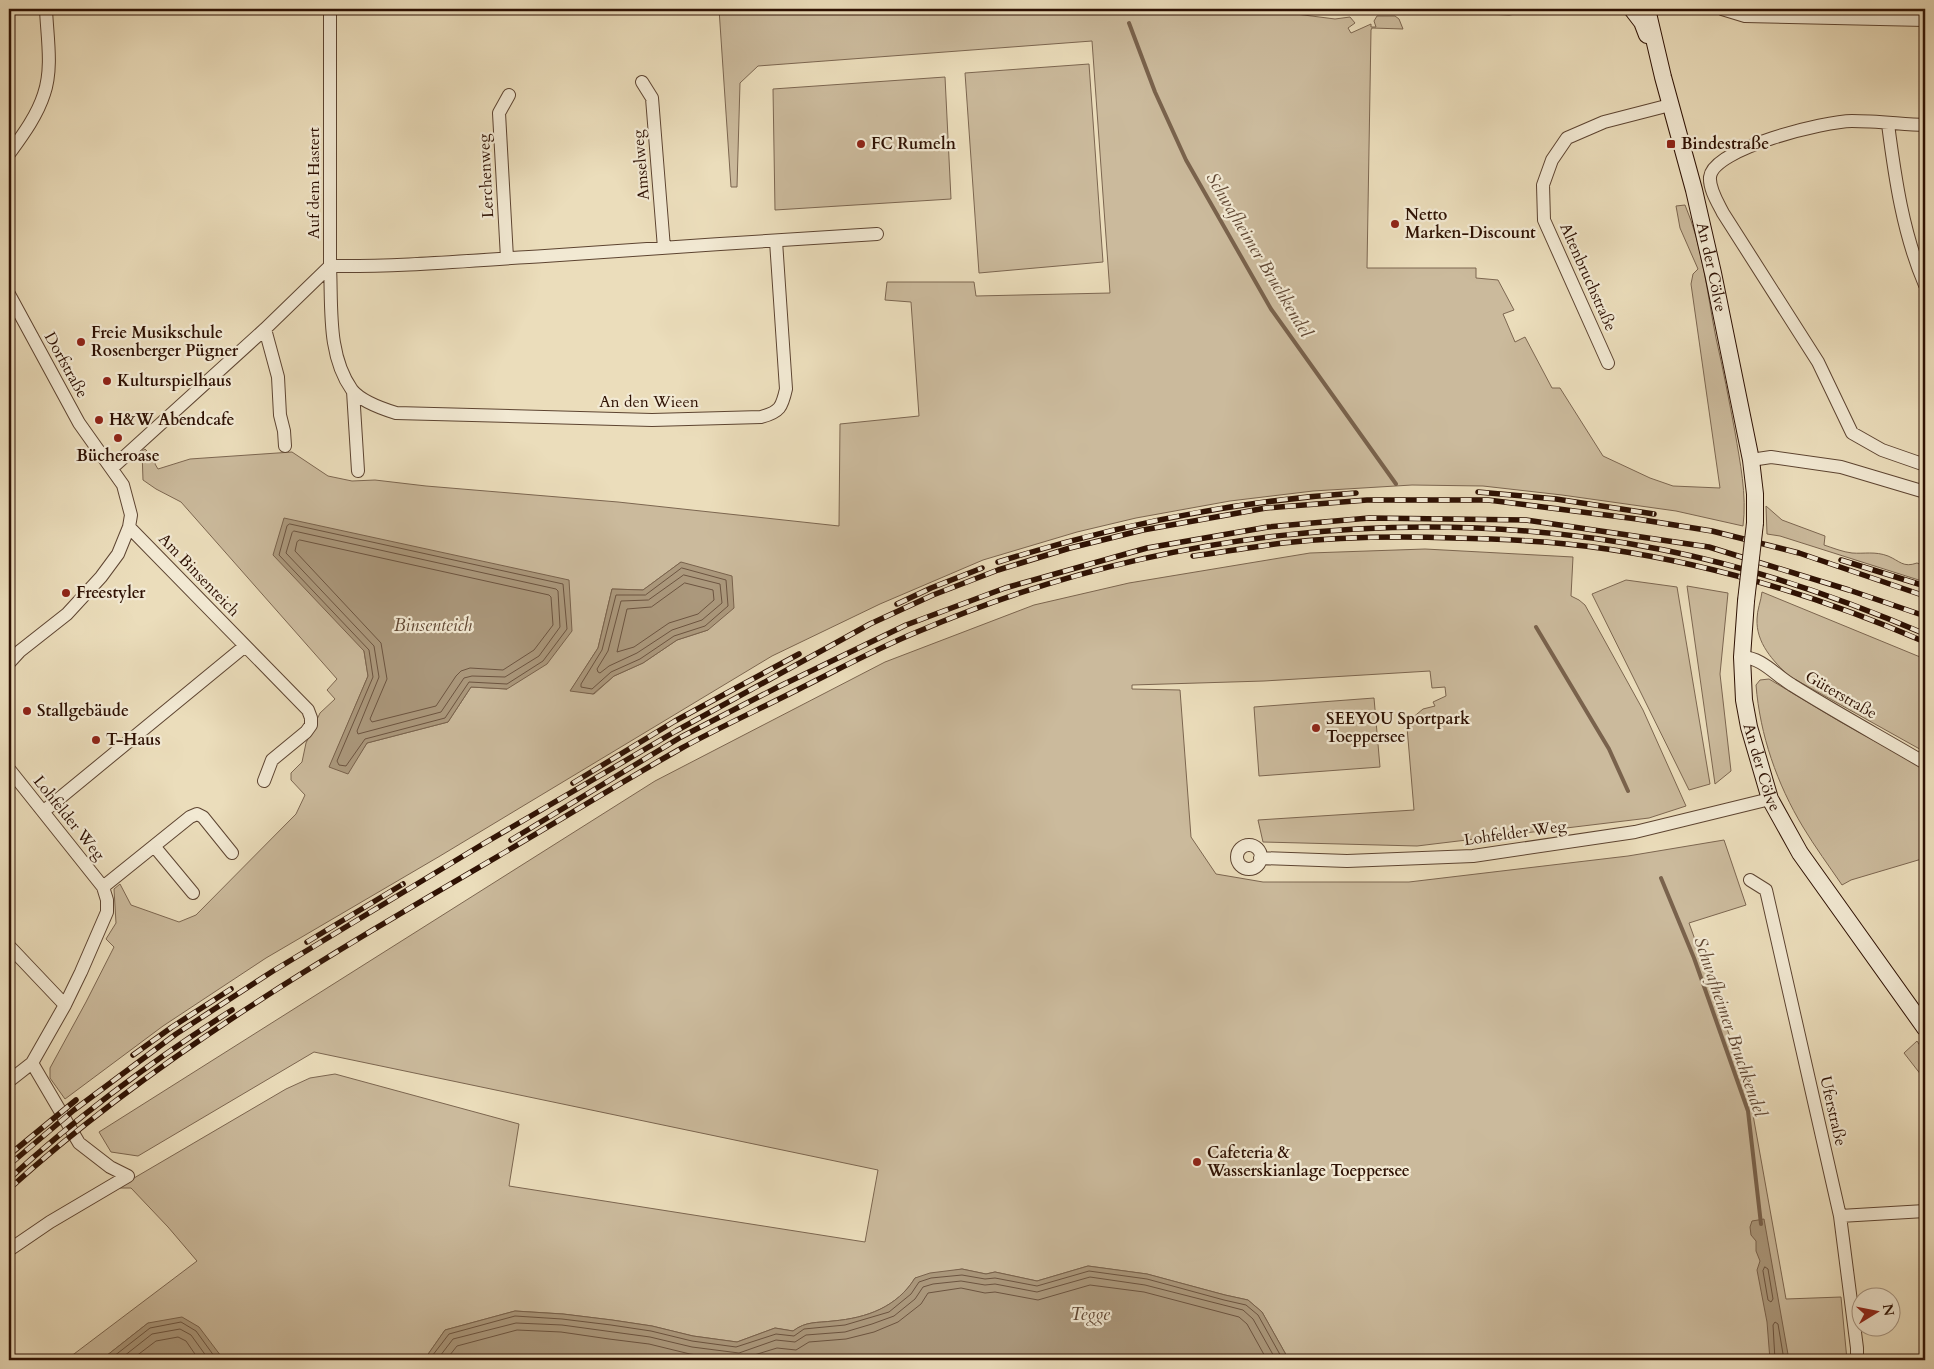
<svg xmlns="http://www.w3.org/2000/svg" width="1934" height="1369" font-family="Cardo,serif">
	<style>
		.green { fill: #cbba9c; stroke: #7c6650; fill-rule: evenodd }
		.water { fill: #ab987c; stroke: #79624c }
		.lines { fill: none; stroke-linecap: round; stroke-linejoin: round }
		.shore { stroke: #6c5440; stroke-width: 1 }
		.stream { stroke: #79624c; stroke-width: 4 }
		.street-casing { stroke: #5d4431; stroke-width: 14 }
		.secondary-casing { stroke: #2e1103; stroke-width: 18 }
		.street { stroke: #f2e9d3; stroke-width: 12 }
		.secondary { stroke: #f2e9d3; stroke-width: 16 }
		.rail-casing { stroke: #2e1103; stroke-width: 5.5 }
		.rail { stroke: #f2e9d3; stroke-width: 4; stroke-dasharray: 11; stroke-linecap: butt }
		.secondary-bridge-casing { stroke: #2e1103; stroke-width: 18; stroke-linecap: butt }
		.secondary-bridge { stroke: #f2e9d3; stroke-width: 16 }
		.poi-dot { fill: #8f2418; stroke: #f2e9d3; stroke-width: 2 }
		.labels { text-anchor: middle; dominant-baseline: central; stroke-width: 4.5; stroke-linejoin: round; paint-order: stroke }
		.poi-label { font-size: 16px; font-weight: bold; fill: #2e1103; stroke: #f2e9d3; text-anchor: start }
		.street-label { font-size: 16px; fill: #2e1103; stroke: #f2e9d3 }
		.water-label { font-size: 18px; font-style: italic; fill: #604733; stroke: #f2e9d3 }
	</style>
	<rect width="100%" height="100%" fill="#ebddbb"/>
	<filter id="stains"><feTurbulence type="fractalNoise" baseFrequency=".004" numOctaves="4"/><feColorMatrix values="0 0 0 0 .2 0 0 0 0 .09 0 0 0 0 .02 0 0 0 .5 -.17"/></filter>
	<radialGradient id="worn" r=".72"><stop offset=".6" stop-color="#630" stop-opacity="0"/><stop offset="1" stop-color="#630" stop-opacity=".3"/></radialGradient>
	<path class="green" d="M719,9H1257L1335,19L1350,17L1355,23L1348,28L1351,33L1371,24V27H1376L1374,21L1377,16H1395L1399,19L1403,29L1372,28L1371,30L1367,268H1476V278L1498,280L1514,310L1503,314L1515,342L1525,337L1552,388H1560L1603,456L1650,478L1673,486L1720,488L1691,284L1693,274L1698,269L1680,228L1676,206L1685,205C1703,247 1707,293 1716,338C1723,369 1729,400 1735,432C1740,462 1747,495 1743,526L1676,511L1562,495L1483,486L1412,485L1313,491L1230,501L1136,518L1077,532L983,560L880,604L772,656L440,856L266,958L163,1026L65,1099L50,1078V1068L86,1002L114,947L106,939L116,923L114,889L120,884L131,905L179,922L196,915L296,814L305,795L291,780V773L302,762L306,743L320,713L335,699L327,690L337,679L181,502L156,489L143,480L142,451L145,449L156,460L155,464L158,469L190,459L292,452L328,476L352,481L375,480L426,486L618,502L839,526L840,424L919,416L911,302L885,300L887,282H974L976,296L1110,293L1092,41L758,66L740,83L737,187H731ZM681,562L708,630L677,640L643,663L614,676L594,694L571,690L598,648L612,589L643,590ZM364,651L507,689L471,687L448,722L367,743L347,773L330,766L368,676Z
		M1458,9L1492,12L1553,9L1509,15L1443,12V10Z
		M1089,64L1103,262L979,273L965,73Z
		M945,77L951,199L775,210L773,89Z
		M1766,506L1782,520L1825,536L1824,545C1833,548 1843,552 1852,553C1864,554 1875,551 1888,556C1900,561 1903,568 1917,563L1925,566V582L1780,536L1767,534Z
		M1425,549L1573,557L1571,596L1579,600L1585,605L1643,710L1686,806L1649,818L1417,846L1263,842L1258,820L1414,810L1407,727L1410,725L1411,719L1423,709L1435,706L1433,702L1446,696L1445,687L1432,688L1430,671L1264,681L1132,685V689L1180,690L1191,837L1216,874L1263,882H1409L1628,856L1724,840L1746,905L1689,923L1748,1087L1786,1299L1841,1297L1847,1360H1289L1262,1312L1248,1300L1225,1295L1147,1274L1088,1266L1037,1281L995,1272L986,1274L962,1269L915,1278C897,1307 867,1318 833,1321C817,1323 806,1321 793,1331L775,1328L737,1342L693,1336L652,1326L612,1320L563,1314L515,1311L445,1330L424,1360H224L216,1351L148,1323L101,1360H66L197,1261L168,1227L131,1188H117L286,1089L310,1078L335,1074L519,1124L509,1186L865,1242L878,1170L314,1052L138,1156L111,1152L99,1132L655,781L885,662L1034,605L1129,583L1310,553Z
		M1626,580L1677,587L1710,784L1689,790L1592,594Z
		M1687,586L1728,593L1720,674L1731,771L1715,784Z
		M1762,592L1925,659V752L1789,676C1773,661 1756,643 1757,619C1757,610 1761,601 1762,592Z
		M1769,679L1839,721L1925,769V858L1851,880L1842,885C1829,866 1815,847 1803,827C1777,784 1760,735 1756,685L1760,680Z
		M1374,698L1380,767L1259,776L1254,707Z
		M1917,1041L1925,1053V1080L1904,1053Z"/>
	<path class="water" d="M284,518L569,580L572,631L547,664L507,689L471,687L448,722L367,743L348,774L329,767L368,676L364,651L273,555Z
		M681,562L732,576L734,608L708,630L677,640L643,663L614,676L593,694L570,691L598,648L612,589L643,590Z
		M1764,1219L1789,1360H1770L1767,1322L1757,1270L1760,1261L1756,1251V1241L1751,1235L1750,1227L1752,1221Z
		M1088,1266L1147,1274L1225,1295L1248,1300L1262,1312L1289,1360H424L445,1330L515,1311L563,1314L612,1320L652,1326L693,1336L737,1342L775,1328L793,1331C806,1321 817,1323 833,1321C867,1318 897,1307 915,1278L930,1273L962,1269L986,1274L995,1272L1037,1281Z
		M182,1317L199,1327L224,1360H101L148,1323Z"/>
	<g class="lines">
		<path class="shore" d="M290,524L563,584L567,629L543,661L507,684L469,682L445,718L365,739L346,766L339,765L337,761L373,677L369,650L279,555L287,526Z
			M294,531L556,589L558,591L560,627L539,656L505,677L472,676L464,678L441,712L358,734L357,731L379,677L374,646L286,553L292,533Z
			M300,540L549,595L551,597L553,625L534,650L503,670L470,668L461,671L456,676L436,706L372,722L370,719L387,679L381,643L295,551L297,542Z
			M682,568L726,580L728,606L705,626L674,636L640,659L611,672L592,689L581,687V684L602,650L616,595H645Z
			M684,575L720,584L722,603L702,620L672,630L637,653L609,666L600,673L598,672L597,669L608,651L621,601L648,600Z
			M685,583L713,590L714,600L698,614L669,623L634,647L617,652L627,609L651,607Z
			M1765,1267L1768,1269L1773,1299L1771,1302L1768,1300L1763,1271Z
			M109,1360L150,1328L181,1322L196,1331L217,1360
			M119,1360L152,1334L180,1329L191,1335L209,1360
			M131,1360L156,1341L178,1337L186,1341L199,1360
			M429,1360L449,1334L515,1316L562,1319L611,1325L651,1331L692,1341L736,1347L776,1334L794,1336L804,1329L845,1325L889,1312L911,1294L919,1282L931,1278L962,1275L985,1279L995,1278L1037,1286L1089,1271L1147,1279L1224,1300L1246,1305L1258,1315L1283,1360
			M437,1360L453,1339L516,1323L562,1325L650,1337L692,1347L739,1353L776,1340L795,1342L806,1335L845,1332L872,1324L894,1316L915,1299L923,1287L933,1284L961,1281L985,1285L995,1284L1037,1292L1090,1277L1145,1285L1243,1310L1253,1319L1276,1360
			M446,1360L457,1346L517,1330L561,1332L609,1339L649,1344L690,1354L735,1360
			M738,1360L777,1348L796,1350L809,1342L846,1339L874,1332L898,1322L921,1304L928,1293L961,1288L985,1293L995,1292L1038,1300L1090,1285L1144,1292L1239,1317L1247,1324L1267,1360
			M1775,1360L1773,1325L1775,1322L1778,1324L1784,1360"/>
		<path class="stream" d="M1129,23L1155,92L1186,160L1271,309L1396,484
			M1536,627L1609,749L1628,791
			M1661,878L1694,958L1748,1111L1761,1224"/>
		<defs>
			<path id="street" d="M1722,9L1745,16L1925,20
				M642,82L652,98L664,248
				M1888,124C1895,178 1903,234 1925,285
				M1925,125C1901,124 1876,121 1852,121C1826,121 1713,148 1710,177C1709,189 1718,203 1723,213L1818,362L1852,433L1882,450L1925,465
				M9,154C22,136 37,116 44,94C53,68 47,36 46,9
				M776,241L786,389C782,407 780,412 761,417L652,420L396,413C383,409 361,401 352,390C327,355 332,307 330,266C402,267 474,260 545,256C656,248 766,241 877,234
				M507,258L499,113L509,95
				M9,294L79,423L123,485L131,515L129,527L118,554L101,577L67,614L20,651L9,663
				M265,329L278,377L280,415L284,431L285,446
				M1608,363L1544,220L1543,185L1552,160L1567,138L1604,122L1670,105
				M353,391L358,471
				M1751,460L1771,457L1841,467L1925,492
				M112,468L265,329L330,266V9
				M129,527L308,710L311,718V725L306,732L272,760L264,781
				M1742,657C1763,658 1775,675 1792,685C1835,712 1881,737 1925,763
				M9,769L103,887L107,900V912L81,972L65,1005L32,1063L9,1081
				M44,811L245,646
				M1237 857a12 12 0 1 1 24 0a12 12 0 1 1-24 0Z
				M154,846L193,893
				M1260,858L1347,861L1473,856L1635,832L1770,799
				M1750,880L1766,890L1840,1216L1857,1348V1360
				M103,887L190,817L197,814L203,817L232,853
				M9,946L65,1005
				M1840,1216L1925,1211
				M9,1250L50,1222L128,1176L110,1167L79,1143L32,1063"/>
			<g id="secondary">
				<path d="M1632,9L1642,22L1647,35"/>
				<path id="s1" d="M1647,9L1663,77L1694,190L1713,273L1751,460L1755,494V523"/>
				<path id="s2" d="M1746,601L1742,657L1744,700L1749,727L1770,799L1800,853L1925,1028"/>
			</g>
		</defs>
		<use href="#street" class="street-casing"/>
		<use href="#secondary" class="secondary-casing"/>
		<use href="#street" class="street"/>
		<use href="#secondary" class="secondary"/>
		<defs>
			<path id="rail" d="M1478,492L1556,499L1654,514
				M1193,556C1223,552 1253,547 1283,543C1339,537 1396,536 1453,538C1504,539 1556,541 1607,549C1717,565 1823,598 1925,642
				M1841,560L1925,586
				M998,562C1117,525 1232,501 1356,493
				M897,604L931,588L982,568
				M573,783L675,721L799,654
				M511,840L681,737L778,687L906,625L1005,588L1147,548L1268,527L1369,518L1526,520L1709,547L1849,590L1925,616
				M307,942L403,884
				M133,1055L172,1027L231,989
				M9,1155L76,1100
				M9,1165L74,1110L176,1034L273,971L483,844L676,731L870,624L933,595L998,570L1070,548L1143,530L1266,508L1367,500H1488L1637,519L1712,531L1799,553L1925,596
				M9,1179C78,1116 153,1060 232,1010
				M9,1189C158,1054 334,952 507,851C565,817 622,782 680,749C720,727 762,708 803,687C841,668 878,648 917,632C1150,532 1415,501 1664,550C1754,568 1841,598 1925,634"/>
		</defs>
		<use href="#rail" class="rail-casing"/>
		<use href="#rail" class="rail"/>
		<defs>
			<path id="secondary-bridge" d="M1746,601L1755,523"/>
		</defs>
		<use href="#secondary-bridge" class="secondary-bridge-casing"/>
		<use href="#secondary-bridge" class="secondary-bridge"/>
	</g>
	<g class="poi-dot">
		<circle cx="861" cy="144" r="5"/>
		<rect x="1666" y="139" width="10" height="10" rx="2.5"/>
		<circle cx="1395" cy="224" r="5"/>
		<circle cx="81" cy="342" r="5"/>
		<circle cx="107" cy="381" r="5"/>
		<circle cx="99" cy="420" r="5"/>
		<circle cx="118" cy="438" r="5"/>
		<circle cx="66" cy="593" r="5"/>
		<circle cx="27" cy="711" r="5"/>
		<circle cx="1316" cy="728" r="5"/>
		<circle cx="96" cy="740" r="5"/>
		<circle cx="1197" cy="1162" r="5"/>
	</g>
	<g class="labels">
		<g class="poi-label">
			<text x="871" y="144">FC Rumeln</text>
			<text x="1681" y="144">Bindestraße</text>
			<text x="1405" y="215">Netto<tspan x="1405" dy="18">Marken-Discount</tspan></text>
			<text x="91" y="333">Freie Musikschule<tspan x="91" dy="18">Rosenberger Pügner</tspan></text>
			<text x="117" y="381">Kulturspielhaus</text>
			<text x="109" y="420">H&amp;W Abendcafe</text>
			<text x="118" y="456" text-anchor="middle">Bücheroase</text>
			<text x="76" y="593">Freestyler</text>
			<text x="37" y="711">Stallgebäude</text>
			<text x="1326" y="719">SEEYOU Sportpark<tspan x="1326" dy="18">Toeppersee</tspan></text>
			<text x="106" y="740">T-Haus</text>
			<text x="1207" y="1153">Cafeteria &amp;<tspan x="1207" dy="18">Wasserskianlage Toeppersee</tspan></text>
		</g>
		<g class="street-label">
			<text transform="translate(641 165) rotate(-95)">Amselweg</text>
			<text transform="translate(486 176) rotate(-93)">Lerchenweg</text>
			<text transform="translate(314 183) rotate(-90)">Auf dem Hastert</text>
			<text stroke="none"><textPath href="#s1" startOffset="266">An der Cölve</textPath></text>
			<text transform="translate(1588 277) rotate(66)">Altenbruchstraße</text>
			<text transform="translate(66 365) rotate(61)">Dorfstraße</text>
			<text x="649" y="402">An den Wieen</text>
			<text transform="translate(199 575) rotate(46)">Am Binsenteich</text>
			<text transform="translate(1841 695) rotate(30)">Güterstraße</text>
			<text stroke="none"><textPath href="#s2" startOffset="169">An der Cölve</textPath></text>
			<text transform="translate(69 818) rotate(51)">Lohfelder Weg</text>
			<text transform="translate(1515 833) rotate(-8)">Lohfelder Weg</text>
			<text transform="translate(1833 1111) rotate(77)">Uferstraße</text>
		</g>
		<g class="water-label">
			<text transform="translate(1259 255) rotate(59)">Schwafheimer Bruchkendel</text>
			<text x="433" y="625">Binsenteich</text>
			<text transform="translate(1730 1027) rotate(71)">Schwafheimer Bruchkendel</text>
			<text x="1090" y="1314">Tegge</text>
		</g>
	</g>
	<rect width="1934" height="1369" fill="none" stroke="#ebddbb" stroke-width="30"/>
	<rect x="10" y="10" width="1914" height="1349" fill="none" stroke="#2e1103" stroke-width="2.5"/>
	<rect x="15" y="15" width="1904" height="1339" fill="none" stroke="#2e1103"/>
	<g transform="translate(1876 1312) rotate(80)"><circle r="24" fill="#f2e9d3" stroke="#a49380"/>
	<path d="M0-4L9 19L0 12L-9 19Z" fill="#8f2418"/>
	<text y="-8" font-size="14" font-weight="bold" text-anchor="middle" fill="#2e1103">N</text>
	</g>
	<rect width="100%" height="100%" filter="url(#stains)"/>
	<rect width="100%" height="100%" fill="url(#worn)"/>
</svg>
